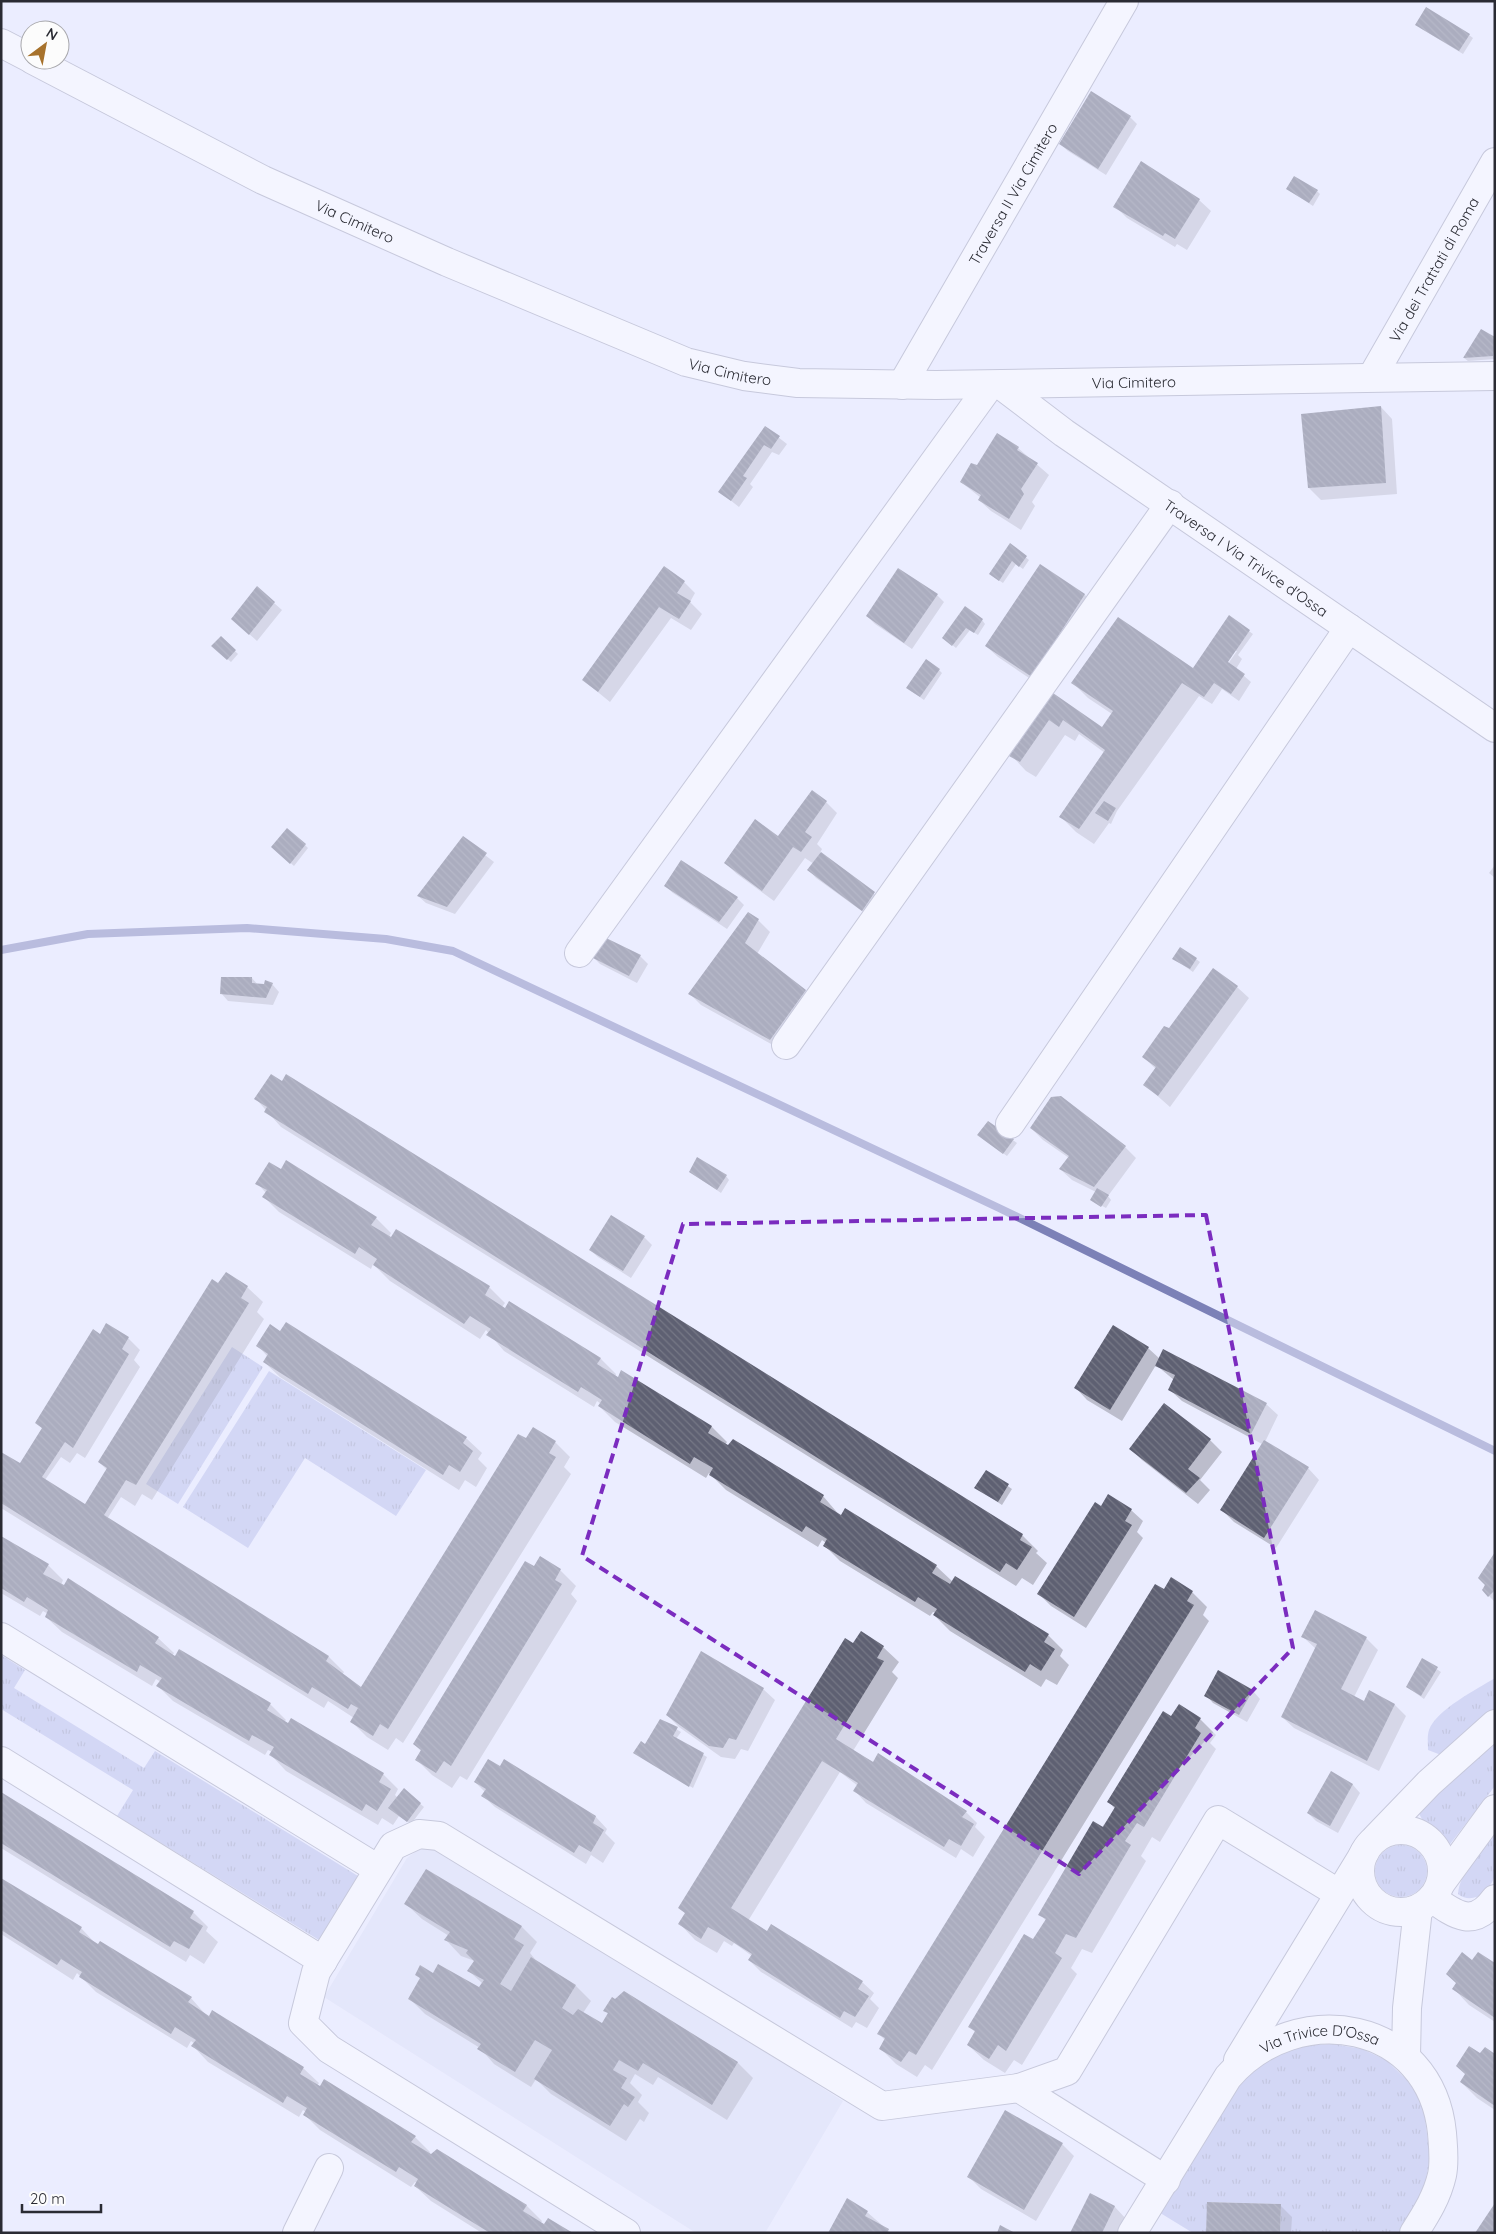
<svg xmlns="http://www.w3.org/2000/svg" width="1496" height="2234" font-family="Quicksand,sans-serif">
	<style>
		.built { fill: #dcdff5 }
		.grass { fill: url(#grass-tufts) }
		.shadow { fill: #0003; fill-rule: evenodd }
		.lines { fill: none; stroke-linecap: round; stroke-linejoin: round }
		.stream { stroke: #7c81b7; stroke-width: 8 }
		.building { fill: url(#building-back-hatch) }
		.minor-casing { stroke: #9b9db1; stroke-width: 30 }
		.minor { stroke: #fff; stroke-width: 28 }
		.marked { fill: none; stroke: #7b2cbf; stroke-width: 4; stroke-dasharray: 10 6; stroke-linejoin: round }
		.labels { text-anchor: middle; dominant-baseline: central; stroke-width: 5; stroke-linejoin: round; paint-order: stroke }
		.street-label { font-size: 15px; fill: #2a2b33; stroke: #fcfcfc }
	</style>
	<defs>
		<pattern id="grass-tufts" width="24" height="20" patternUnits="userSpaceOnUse" patternTransform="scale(1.25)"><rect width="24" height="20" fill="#b7bde9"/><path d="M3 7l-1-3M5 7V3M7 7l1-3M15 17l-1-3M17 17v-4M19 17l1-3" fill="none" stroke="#959abd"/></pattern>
		<pattern id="building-back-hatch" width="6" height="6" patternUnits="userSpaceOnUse" patternTransform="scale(1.25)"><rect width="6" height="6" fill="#5e6072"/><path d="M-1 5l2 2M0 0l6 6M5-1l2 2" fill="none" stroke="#767886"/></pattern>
	</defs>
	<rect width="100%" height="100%" fill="#ebedff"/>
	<path class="built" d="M435,1848L486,1875L843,2101L765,2233H696L324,1997L407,1858L419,1849Z"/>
	<path class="grass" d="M232,1347L263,1367L178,1504L146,1484Z
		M269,1371L426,1470L396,1516L305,1458L248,1548L183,1507Z
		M1,1655L25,1670L14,1688L144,1768L155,1751L358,1876L319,1940L117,1816L133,1790L1,1709Z
		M1495,1678V1709L1441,1755L1428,1750C1428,1743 1427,1736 1429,1730C1436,1710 1477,1689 1495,1678Z
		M1495,1738V1786L1447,1848L1423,1821L1416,1808Z
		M1495,1834C1495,1845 1496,1869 1494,1878C1488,1893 1472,1905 1458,1894C1459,1873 1482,1851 1495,1834Z
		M1375 1871a26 26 0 1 1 52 0a26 26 0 1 1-52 0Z
		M1333,2044L1362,2049L1386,2060L1407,2080L1423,2104L1430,2156L1425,2185L1400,2233H1280L1281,2204L1208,2202L1206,2233H1193L1157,2211L1238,2083L1273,2054L1299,2046Z"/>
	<path class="shadow" d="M1420,28L1469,35L1473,38L1463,54Z
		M1130,117L1137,124L1106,175L1068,151L1060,144Z
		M1287,189L1317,191L1320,194L1313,206Z
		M1199,200L1211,211L1187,250L1177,244L1175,247L1127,218L1115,206Z
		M1481,330L1495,339V359L1468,361L1464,358Z
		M1381,407L1392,419L1397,494L1321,500L1309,488L1302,415Z
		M765,427L787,444L779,455L772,452L750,484L753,487L739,507L720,492Z
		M1018,448L1049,475L1032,502L1035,506L1021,530L991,511L979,500L981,498L961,482L978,467Z
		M1011,545L1029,560L1023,569L1016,564L1003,583L994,577Z
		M1040,566L1085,595L1096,607L1044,688L998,657L986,646Z
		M684,582L695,593L690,602L702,614L691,630L671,618L610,702L583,680Z
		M937,595L944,602L912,649L875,624L867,616Z
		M274,603L282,610L257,641L240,626Z
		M1229,617L1253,634L1238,655L1242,659L1236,669L1251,682L1239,701L1222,689L1212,704L1199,696L1117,811L1111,824L1109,823L1094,844L1076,832L1060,816L1105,753L1079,734L1075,741L1065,735L1036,777L1026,771L1011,755L1054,695L1102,729L1112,714L1088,698L1073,683L1193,669ZM1234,651H1237L1225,668L1223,667Z
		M982,620L985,624L978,635L970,630L956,648L944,638Z
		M221,638L238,654L231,662L217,650Z
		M939,670L942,673L924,700L911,691Z
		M826,802L837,813L817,844L822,849L820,853L882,900L870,917L816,878L809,870L814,864L805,858L774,901L737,874L725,863L779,838Z
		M463,838L494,862L455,914L426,903L418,896Z
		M305,845L308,848L294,866L276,850Z
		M1495,865V878L1489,873Z
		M665,886L737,898L744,905L727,929L673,893Z
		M748,914L758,920L770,932L757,954L806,991L817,1003L782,1050L701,1005L690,994Z
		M592,956H640L648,964L637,983L600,964Z
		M1174,959H1196L1200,962L1193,972Z
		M252,978L258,985L272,984L279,992L273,1005L228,1001L221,993Z
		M1237,987L1249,998L1170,1107L1145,1085L1156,1069L1143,1057L1169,1030Z
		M286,1076L1022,1535L1038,1551L1036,1553L1047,1563L1033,1585L1022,1578L1016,1586L281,1127L256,1099L282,1083Z
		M988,1122L1017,1143L1007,1156L982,1138Z
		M1031,1128L1125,1147L1136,1158L1108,1196L1111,1200L1106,1208L1093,1201L1096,1192L1072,1180L1060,1169L1069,1158L1043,1140Z
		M690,1172L726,1176L729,1180L721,1193Z
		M257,1183L376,1218L391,1233L389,1237L489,1287L505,1303L502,1307L505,1309L509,1302L601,1359L616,1374L615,1377L618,1379L622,1372L712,1427L727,1442L725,1445L823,1496L841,1517L845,1510L936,1566L953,1582L1048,1635L1063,1650L1060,1656L1069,1665L1057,1685L1046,1679L1041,1687L950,1631L934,1615L936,1613L933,1612L930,1616L840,1561L824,1545L826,1543L822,1540L818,1547L726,1490L709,1473L706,1478L615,1422L599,1406L601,1404L597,1401L594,1407L504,1351L486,1330L480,1339L390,1281L373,1264L371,1269L279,1212L264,1197L266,1193Z
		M611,1217L644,1237L652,1245L631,1278L598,1257L590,1250Z
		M218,1285L247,1287L263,1302L257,1312L264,1319L152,1500L142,1494L135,1506L121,1497L107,1519L329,1657L344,1672L342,1675L361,1689L526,1440L555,1442L570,1457L564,1467L571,1474L403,1743L396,1738L388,1750L367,1737L352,1722L354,1718L328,1701L324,1708L1,1508V1453L20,1465L43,1429L36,1423L101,1335L106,1325L128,1338L140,1350L134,1360L140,1367L85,1458L77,1453L70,1463L61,1457L45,1480L85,1505L107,1470L99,1462Z
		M258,1346L466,1438L482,1453L478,1459L487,1468L476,1487L465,1480L459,1490L280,1377L264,1362L268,1357Z
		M1148,1348L1160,1359L1266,1404L1278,1415L1265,1442L1308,1468L1319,1480L1276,1548L1234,1522L1222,1510L1262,1444L1182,1401L1170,1390L1174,1380L1156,1365L1122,1421L1087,1400L1076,1388Z
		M1210,1440L1222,1452L1200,1480L1210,1490L1198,1504L1142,1460L1130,1449Z
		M986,1471L1012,1489L1002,1505L976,1488Z
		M1102,1508L1131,1510L1143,1521L1137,1532L1143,1538L1086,1628L1051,1606L1039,1594Z
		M1,1537L48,1565L63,1580L61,1585L158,1638L174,1653L172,1656L270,1704L286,1720L284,1722L383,1774L398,1789L395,1795L398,1798L404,1790L424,1807L411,1824L399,1816L393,1825L382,1818L378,1825L286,1771L271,1755L272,1752L268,1750L265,1755L173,1701L158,1686L161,1682L156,1679L152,1686L62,1632L46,1617L48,1614L43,1611L40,1616L1,1593Z
		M1495,1554V1602L1483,1590Z
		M541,1558L560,1570L576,1586L571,1594L577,1601L467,1780L460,1776L452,1788L432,1775L416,1759L421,1751L414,1744Z
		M1164,1591L1192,1592L1207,1607L1203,1615L1209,1621L932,2070L925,2065L917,2077L896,2064L880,2048L885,2040L879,2034Z
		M1303,1637L1366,1638L1378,1650L1354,1697L1364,1702L1395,1705L1406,1716L1379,1771L1294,1728L1282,1717L1316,1649Z
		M854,1645L883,1647L899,1662L892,1672L898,1678L853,1751L966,1812L977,1823L975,1827L985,1837L973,1857L961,1849L956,1858L866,1803L855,1791L858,1786L840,1772L748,1921L862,1982L874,1993L870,1999L879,2008L867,2028L856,2022L852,2028L761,1972L749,1960L752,1956L734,1943L732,1946L724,1941L717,1953L695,1940L680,1924L686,1914L679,1908Z
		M1423,1660L1441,1672L1424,1699L1407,1687Z
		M1219,1672L1253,1691L1260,1699L1247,1722L1213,1703L1206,1695Z
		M763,1689L775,1700L748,1751L741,1749L735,1759L721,1757L679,1727L667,1715Z
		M1171,1718L1200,1719L1216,1735L1210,1743L1216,1749L1160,1842L1152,1837L1141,1856L1146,1861L1092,1953L1082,1949L1071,1968L1077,1974L1022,2065L1014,2060L1005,2073L984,2060L968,2045L976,2033L969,2026L1033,1941L1046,1921L1040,1914L1115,1809L1109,1802Z
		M661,1720L681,1732L676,1739L707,1757L693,1788L637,1754L645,1746Z
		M505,1761L596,1817L607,1829L605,1833L615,1843L603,1863L591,1855L586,1864L495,1807L483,1796L485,1792L475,1782L501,1768Z
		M1331,1773L1353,1785L1360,1793L1338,1833L1316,1821L1308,1813Z
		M1,1793L193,1912L208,1927L206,1931L218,1942L204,1964L190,1955L186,1962L1,1848Z
		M1,1879L81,1928L96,1944L191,1998L206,2015L303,2068L319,2083L317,2086L415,2137L430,2152L429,2155L527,2206L542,2221L540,2224L570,2233H482L431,2201L415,2186L417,2183L415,2182L411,2187L320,2130L305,2115L306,2112L303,2110L299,2117L208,2062L193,2046L195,2044L191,2041L187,2048L96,1992L77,1973L73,1980L1,1934Z
		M406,1904L522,1927L537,1942L530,1953L538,1963L576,1986L591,2001L583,2013L603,2025L608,2014L605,2010L625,1992L738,2063L753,2078L727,2120L658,2077L653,2085L635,2074L630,2083L642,2095L638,2102L649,2113L644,2122L640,2119L626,2141L551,2094L536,2079L531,2087L494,2064L480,2048L425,2014L409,1998L421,1979L416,1975L433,1974L480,1989L483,1984L469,1971L475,1961L461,1956L446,1940L449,1936L422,1919Z
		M1472,1961L1495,1965V2022L1469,2005L1454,1989Z
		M1480,2055H1495V2110L1477,2098L1461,2082Z
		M1062,2144L1074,2156L1036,2221L981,2189L969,2177Z
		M1091,2194L1115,2207L1126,2219L1119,2233H1071Z
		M1280,2205L1292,2217L1291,2233H1208Z
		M867,2212L891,2233H829Z"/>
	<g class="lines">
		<path class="stream" d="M1,950L88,934L247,928L386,939L453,951L999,1208L1495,1451"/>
	</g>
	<path class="building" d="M1426,7L1470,34L1459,51L1415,25Z
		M1091,91L1131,116L1098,169L1059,144Z
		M1141,161L1200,199L1175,239L1165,233L1163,236L1113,207Z
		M1294,176L1318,190L1309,203L1286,189Z
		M1481,329L1495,337L1493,356L1463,358Z
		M1381,406L1386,483L1308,488L1301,414Z
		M765,426L780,436L771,449L764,445L743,476L747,478L731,501L718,492Z
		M997,433L1019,447L1017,450L1038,463L1021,489L1024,494L1009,519L978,500L981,495L960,482L971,463L977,465Z
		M1010,543L1027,556L1019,567L1012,561L999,581L989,574Z
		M1040,564L1085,594L1032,677L985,646Z
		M664,566L685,581L677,593L691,601L679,619L659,607L598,692L582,680Z
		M898,568L938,594L904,643L866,616Z
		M257,586L275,602L249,635L231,619Z
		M965,606L983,619L974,633L966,628L952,646L942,638Z
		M1229,615L1250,630L1228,662L1245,674L1231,694L1214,683L1204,697L1182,683L1079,829L1059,817L1105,750L1063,720L1059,727L1049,720L1020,762L1009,756L1053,693L1102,727L1113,711L1071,683L1118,617L1193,668Z
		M221,636L236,650L227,660L211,646Z
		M926,659L940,669L920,697L906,688Z
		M812,790L827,801L805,832L812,837L801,852L793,847L762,891L724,863L755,819L778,836Z
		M1104,801L1116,808L1108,821L1095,813Z
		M287,828L306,844L290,864L271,847Z
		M463,836L487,853L447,907L417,896Z
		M821,852L875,892L862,911L807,870Z
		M681,860L738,897L719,922L664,886Z
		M748,912L759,919L745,943L806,990L770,1040L688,994Z
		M604,937L641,955L629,976L591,957Z
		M1180,947L1197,958L1190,969L1172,959Z
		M1213,968L1238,986L1158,1096L1143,1085L1156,1067L1142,1057L1164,1026L1169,1028Z
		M221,977H252V983L264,984L265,980L273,983L266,998L220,994Z
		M271,1074L282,1081L286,1074L1023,1534L1020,1540L1032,1547L1017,1570L1006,1563L1000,1572L264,1112L267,1107L254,1099Z
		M1061,1096L1126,1146L1094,1187L1059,1169L1069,1156L1030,1128L1051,1097Z
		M988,1121L1014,1139L1003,1154L977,1135Z
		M697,1157L727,1175L717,1190L689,1172Z
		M286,1160L377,1217L371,1225L391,1237L396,1229L490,1286L485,1295L505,1308L509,1301L601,1358L597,1364L618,1377L621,1370L712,1426L708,1433L728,1445L733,1439L824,1495L820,1502L841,1515L845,1508L937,1565L932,1573L950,1584L955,1576L1049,1634L1044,1642L1055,1649L1041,1671L1030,1664L1025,1672L933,1615L937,1609L918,1597L915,1602L823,1546L827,1539L806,1526L802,1532L709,1475L713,1468L694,1457L690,1464L598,1406L602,1400L581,1387L578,1392L486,1335L491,1329L470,1316L464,1324L373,1265L377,1259L359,1247L355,1254L262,1197L267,1190L255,1184L269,1162L281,1169Z
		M1097,1188L1109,1195L1101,1207L1090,1200Z
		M611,1215L645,1236L623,1271L589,1250Z
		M226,1272L248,1286L241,1298L249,1303L136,1485L126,1480L104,1515L329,1656L326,1661L361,1687L518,1434L526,1438L533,1427L556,1441L549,1453L556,1457L388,1729L380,1724L373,1736L350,1722L358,1708L351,1704L348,1709L312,1687L308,1694L1,1503V1452L20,1463L42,1428L35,1423L93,1329L100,1334L106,1323L129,1337L122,1349L129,1354L73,1448L65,1442L42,1477L85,1504L107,1468L98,1462L212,1279L218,1283Z
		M286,1322L467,1437L463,1443L473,1451L460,1472L449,1465L443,1475L263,1362L268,1354L256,1346L270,1324L280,1331Z
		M1113,1325L1149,1347L1110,1410L1074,1388Z
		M1163,1349L1267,1403L1251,1434L1168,1390L1175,1375L1155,1366Z
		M1164,1403L1211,1439L1188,1469L1200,1478L1186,1493L1129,1449Z
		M1264,1440L1309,1467L1264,1538L1220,1510Z
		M986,1470L1009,1484L998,1502L974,1488Z
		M1108,1494L1132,1509L1125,1521L1132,1525L1074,1617L1037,1594L1095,1502L1101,1506Z
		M1,1536L49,1564L43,1574L64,1585L68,1578L159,1637L155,1643L175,1656L179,1649L271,1703L267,1710L288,1723L291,1718L384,1773L379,1782L391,1789L377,1811L366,1804L362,1811L269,1755L274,1747L252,1735L249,1741L156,1686L162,1678L140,1665L137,1672L45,1617L48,1610L27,1597L24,1602L1,1588Z
		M1495,1552V1590L1488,1597L1482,1590L1485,1585L1478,1578Z
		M540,1556L561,1569L555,1580L562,1584L451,1766L444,1761L436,1773L415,1760L421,1750L413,1744L525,1561L534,1566Z
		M1171,1577L1193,1591L1187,1601L1194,1605L916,2055L909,2051L901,2062L879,2049L885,2038L877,2034L1155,1584L1164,1589Z
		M1315,1610L1367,1637L1341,1689L1364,1701L1369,1690L1395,1704L1367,1761L1281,1717L1317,1644L1301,1637Z
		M861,1631L884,1646L877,1658L884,1661L836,1739L873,1762L878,1753L967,1811L962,1817L974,1824L961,1846L949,1839L944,1847L853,1791L858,1783L822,1761L731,1908L767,1931L771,1924L863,1981L858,1989L869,1996L855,2017L844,2011L840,2018L748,1960L752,1954L717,1932L708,1927L701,1939L678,1924L685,1913L678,1908L845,1638L853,1643Z
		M701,1651L764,1688L736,1740L729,1738L723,1748L709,1746L666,1715Z
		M1422,1658L1438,1667L1421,1696L1406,1687Z
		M1218,1670L1253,1690L1239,1715L1204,1696Z
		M1179,1704L1201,1718L1195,1728L1201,1733L1144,1827L1137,1823L1125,1841L1131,1845L1076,1938L1066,1934L1055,1953L1062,1958L1006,2051L998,2045L989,2059L967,2045L975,2031L968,2027L1024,1934L1033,1939L1046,1919L1038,1915L1093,1821L1103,1827L1115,1807L1107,1802L1163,1711L1171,1716Z
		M660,1719L678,1727L673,1736L704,1753L689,1787L633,1753L641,1741L645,1744Z
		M488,1759L500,1766L504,1759L596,1816L593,1823L604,1830L591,1852L579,1845L574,1853L481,1796L486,1789L474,1782Z
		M1331,1771L1353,1784L1330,1826L1307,1813Z
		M404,1788L421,1803L407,1822L388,1808Z
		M1,1792L194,1911L190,1918L203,1926L189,1949L174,1941L170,1947L1,1843Z
		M426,1869L522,1926L514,1939L524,1945L500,1984L511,1991L531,1957L576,1985L562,2008L573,2015L578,2009L602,2023L608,2013L603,2011L612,1997L615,1999L624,1991L738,2062L712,2105L643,2063L638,2071L619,2060L613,2070L627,2078L621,2088L635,2097L628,2107L624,2104L610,2126L534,2079L552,2050L535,2040L515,2072L477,2049L481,2044L408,1999L420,1978L415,1975L420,1965L433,1973L438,1964L479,1987L484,1980L467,1971L474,1961L466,1953L468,1950L444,1940L450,1932L404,1904Z
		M1,1878L82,1927L79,1932L98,1944L100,1941L192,1997L188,2002L209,2016L212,2010L304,2067L300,2074L320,2086L324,2079L416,2136L411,2142L431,2154L437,2149L527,2205L523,2211L544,2224L548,2218L573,2233H490L414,2186L418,2179L399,2167L396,2172L303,2115L307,2108L287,2096L283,2103L191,2046L196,2040L175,2027L171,2034L79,1977L82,1972L61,1959L57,1965L1,1930Z
		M1462,1952L1472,1960L1478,1952L1495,1963V2018L1452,1989L1456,1983L1446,1974Z
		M1469,2046L1480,2053L1485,2047L1495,2054V2106L1460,2082L1465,2074L1456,2066Z
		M1005,2110L1063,2143L1024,2210L967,2177Z
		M1090,2193L1115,2206L1102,2233H1070Z
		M847,2198L868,2211L865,2216L889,2229L887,2233H828Z
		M1207,2202L1281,2204L1280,2233H1206Z
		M1495,2203V2233H1475Z
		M1000,2225L1015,2233H997Z"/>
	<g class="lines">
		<defs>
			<g id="minor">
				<path d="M1,43L30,58"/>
				<path id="s1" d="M33,60L263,180L447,262L686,362L744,376L798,383L936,385L1495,376"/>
				<path id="s2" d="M1372,377L1495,162"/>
				<path id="s3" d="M902,385L1124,1"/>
				<path id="s4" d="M1001,385L1064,433L1495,728"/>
				<path d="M579,953L990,385"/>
				<path d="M786,1045L1170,504"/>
				<path d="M1010,1124L1349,628"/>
				<path d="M1,1637L378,1869"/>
				<path d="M1,1761L323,1961"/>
				<circle cx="1401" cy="1871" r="41"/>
				<path d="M1377,1837L1429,1783L1495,1724"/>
				<path d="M1441,1883L1495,1809"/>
				<path d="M1432,1898C1456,1916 1474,1928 1495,1899"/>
				<path d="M1406,2056L1407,2008L1418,1909"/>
				<path d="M1238,2060L1365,1852"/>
				<path d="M1019,2088L1067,2071L1218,1820L1338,1893"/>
				<path d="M297,2233L329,2168"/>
				<path d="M626,2233L329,2049L303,2023L316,1972L393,1846L419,1834L439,1836L882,2106L1019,2088L1166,2180"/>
				<path id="s5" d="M1132,2233L1228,2077C1297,1997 1431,2020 1442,2133C1443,2147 1445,2161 1442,2175C1437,2197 1426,2214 1414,2233"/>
			</g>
		</defs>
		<use href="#minor" class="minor-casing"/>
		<use href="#minor" class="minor"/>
	</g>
	<path d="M0 0H1496V2234H0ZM1206,1215L1293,1648L1079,1874L582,1556L683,1224Z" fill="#ebedff" fill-opacity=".55" fill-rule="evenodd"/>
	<path class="marked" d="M1206,1215L1293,1648L1079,1874L582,1556L683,1224Z"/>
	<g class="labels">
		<g class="street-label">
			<text stroke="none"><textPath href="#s3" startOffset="221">Traversa II Via Cimitero</textPath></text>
			<text stroke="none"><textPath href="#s1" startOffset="360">Via Cimitero</textPath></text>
			<text stroke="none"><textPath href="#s2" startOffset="124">Via dei Trattati di Roma</textPath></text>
			<text stroke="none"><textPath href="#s1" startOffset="765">Via Cimitero</textPath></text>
			<text stroke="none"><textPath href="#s1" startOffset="1170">Via Cimitero</textPath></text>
			<text stroke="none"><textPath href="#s4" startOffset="300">Traversa I Via Trivice d'Ossa</textPath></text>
			<text stroke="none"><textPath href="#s5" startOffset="288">Via Trivice D'Ossa</textPath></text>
		</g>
	</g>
	<rect width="1496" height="2234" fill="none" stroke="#2a2b33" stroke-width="5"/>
	<g transform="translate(45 45) rotate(32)"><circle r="24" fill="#fcfcfc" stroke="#a8a8ac"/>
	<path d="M0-4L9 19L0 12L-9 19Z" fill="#a7722c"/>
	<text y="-8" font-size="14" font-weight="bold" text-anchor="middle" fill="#2a2b33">N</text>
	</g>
	<path d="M22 2204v8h79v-8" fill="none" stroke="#2a2b33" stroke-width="2.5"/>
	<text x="30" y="2204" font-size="15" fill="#2a2b33" stroke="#fcfcfc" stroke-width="4" paint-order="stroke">20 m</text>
</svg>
